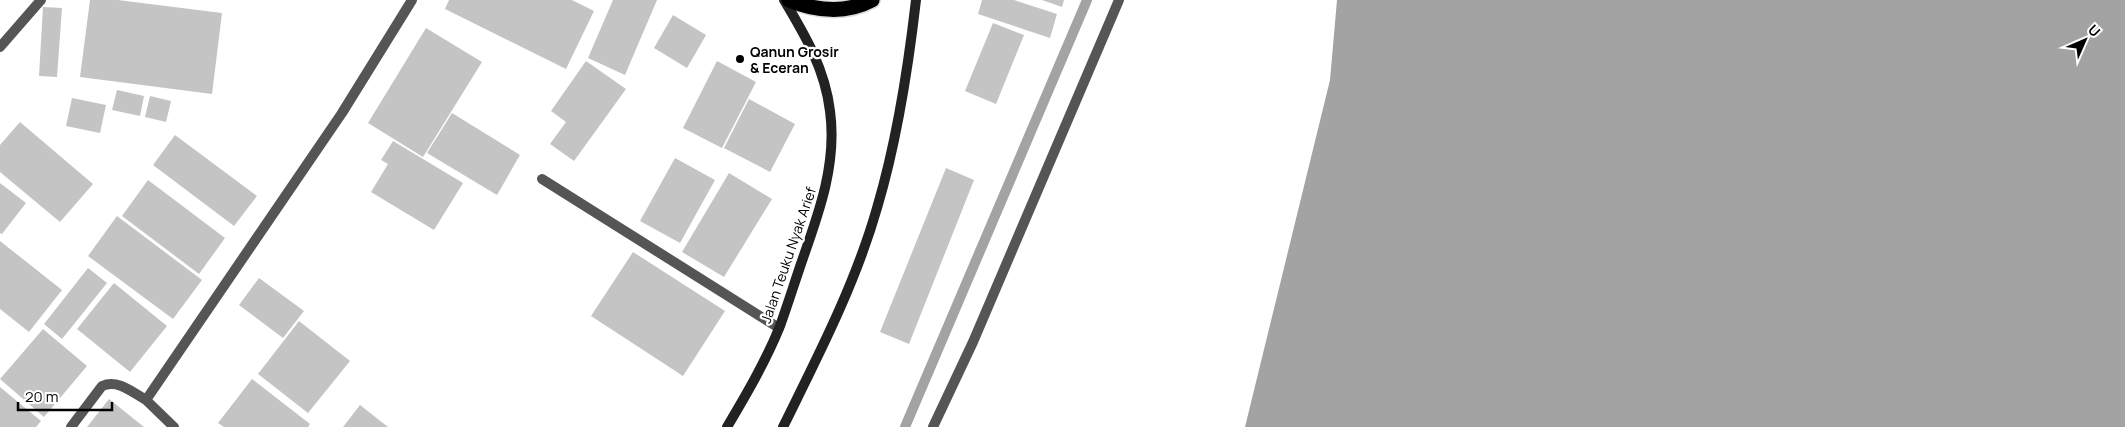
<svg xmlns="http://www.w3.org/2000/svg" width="2125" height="427" font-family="Manrope,sans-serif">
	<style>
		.water { fill: #a3a3a3 }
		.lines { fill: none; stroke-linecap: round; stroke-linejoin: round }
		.stream { stroke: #a3a3a3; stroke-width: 10 }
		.building { fill: #c4c4c4 }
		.highway-casing { stroke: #dbdbdb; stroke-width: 18 }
		.street { stroke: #555; stroke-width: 10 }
		.secondary { stroke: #222; stroke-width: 10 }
		.highway { stroke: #000; stroke-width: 15 }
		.poi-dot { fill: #000; stroke: #fff; stroke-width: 2 }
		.labels { text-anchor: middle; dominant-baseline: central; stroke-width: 4.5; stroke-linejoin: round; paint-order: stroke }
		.poi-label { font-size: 14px; font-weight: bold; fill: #000; stroke: #fff; text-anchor: start }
		.street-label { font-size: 14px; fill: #000; stroke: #fff }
	</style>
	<rect width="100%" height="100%" fill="#fff"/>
	<path class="water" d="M1337,0H2125V427H1245L1330,80Z"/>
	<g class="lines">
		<path class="stream" d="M905,427L1087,0"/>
	</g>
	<path class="building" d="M90,0H118L222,13L212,94L80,77Z
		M449,0H572L594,11L566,69L445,9Z
		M613,0H657L625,75L588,58Z
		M982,0H1014L1057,14L1050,38L978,14Z
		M1042,0H1064L1062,7Z
		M43,7L62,8L57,77L39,76Z
		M673,15L706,35L687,68L654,48Z
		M993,23L1024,35L996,104L965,91Z
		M426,28L482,62L423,157L368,123Z
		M586,61L626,89L574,161L550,144L566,122L551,111Z
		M717,61L756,82L722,148L683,128Z
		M117,90L144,96L140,116L112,110Z
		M150,96L171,101L166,122L145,117Z
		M72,98L106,105L100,133L66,126Z
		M749,99L795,124L770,172L724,148Z
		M452,113L520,155L497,195L427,153Z
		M20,122L93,184L60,222L0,172V145Z
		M175,135L257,196L234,226L153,165Z
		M393,141L463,183L434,230L371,192L388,164L381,160Z
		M675,158L715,180L680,243L640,221Z
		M946,168L974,180L909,344L880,332Z
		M729,173L772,199L724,277L682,252Z
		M148,180L225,238L199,274L122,216Z
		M0,183L26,203L2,234L0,233Z
		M117,216L202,280L173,319L88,256Z
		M0,241L62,290L29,332L0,309Z
		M633,252L725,311L683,376L591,316Z
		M88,268L107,283L62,339L44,324Z
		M259,278L304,311L283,338L239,305Z
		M114,283L167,326L130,372L77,329Z
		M299,321L350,361L308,413L258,374Z
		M43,329L87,366L44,417L0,379Z
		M252,379L310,424L308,427H224L218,423Z
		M0,387L41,421L36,427H0Z
		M109,399L144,427H87Z
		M360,405L388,427H343Z"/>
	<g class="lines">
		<defs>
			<path id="highway" d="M789,0C816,11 846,14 872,0"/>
		</defs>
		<use href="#highway" class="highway-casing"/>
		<path class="street" d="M0,47L41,0
			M542,179L779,328
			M146,400L174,427
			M71,427L102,386C118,379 132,392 146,400L342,113L412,0
			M933,427L973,342L1119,0"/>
		<path class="secondary" d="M727,427C746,395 766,361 780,326C788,304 795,281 803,258C820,210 837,162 830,111C825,69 805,35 784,0
			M783,427C818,356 855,285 877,208C897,141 908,70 916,0"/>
		<use href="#highway" class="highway"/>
	</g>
	<circle class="poi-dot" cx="740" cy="59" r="5"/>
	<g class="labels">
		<g class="poi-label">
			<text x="750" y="51">Qanun Grosir<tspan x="750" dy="16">&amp; Eceran</tspan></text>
		</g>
		<g class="street-label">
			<text transform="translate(788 255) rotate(-71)">Jalan Teuku Nyak Arief</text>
		</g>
	</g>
	<g transform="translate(2085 40) rotate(45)" stroke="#ffffff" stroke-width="4" paint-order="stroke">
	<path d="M0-4L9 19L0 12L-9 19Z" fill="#000000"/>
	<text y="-8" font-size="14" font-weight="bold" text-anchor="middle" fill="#000000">U</text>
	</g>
	<path d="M18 402v8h94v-8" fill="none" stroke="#000000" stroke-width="2.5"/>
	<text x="25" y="402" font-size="15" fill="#000000" stroke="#ffffff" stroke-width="4" paint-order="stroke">20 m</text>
</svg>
